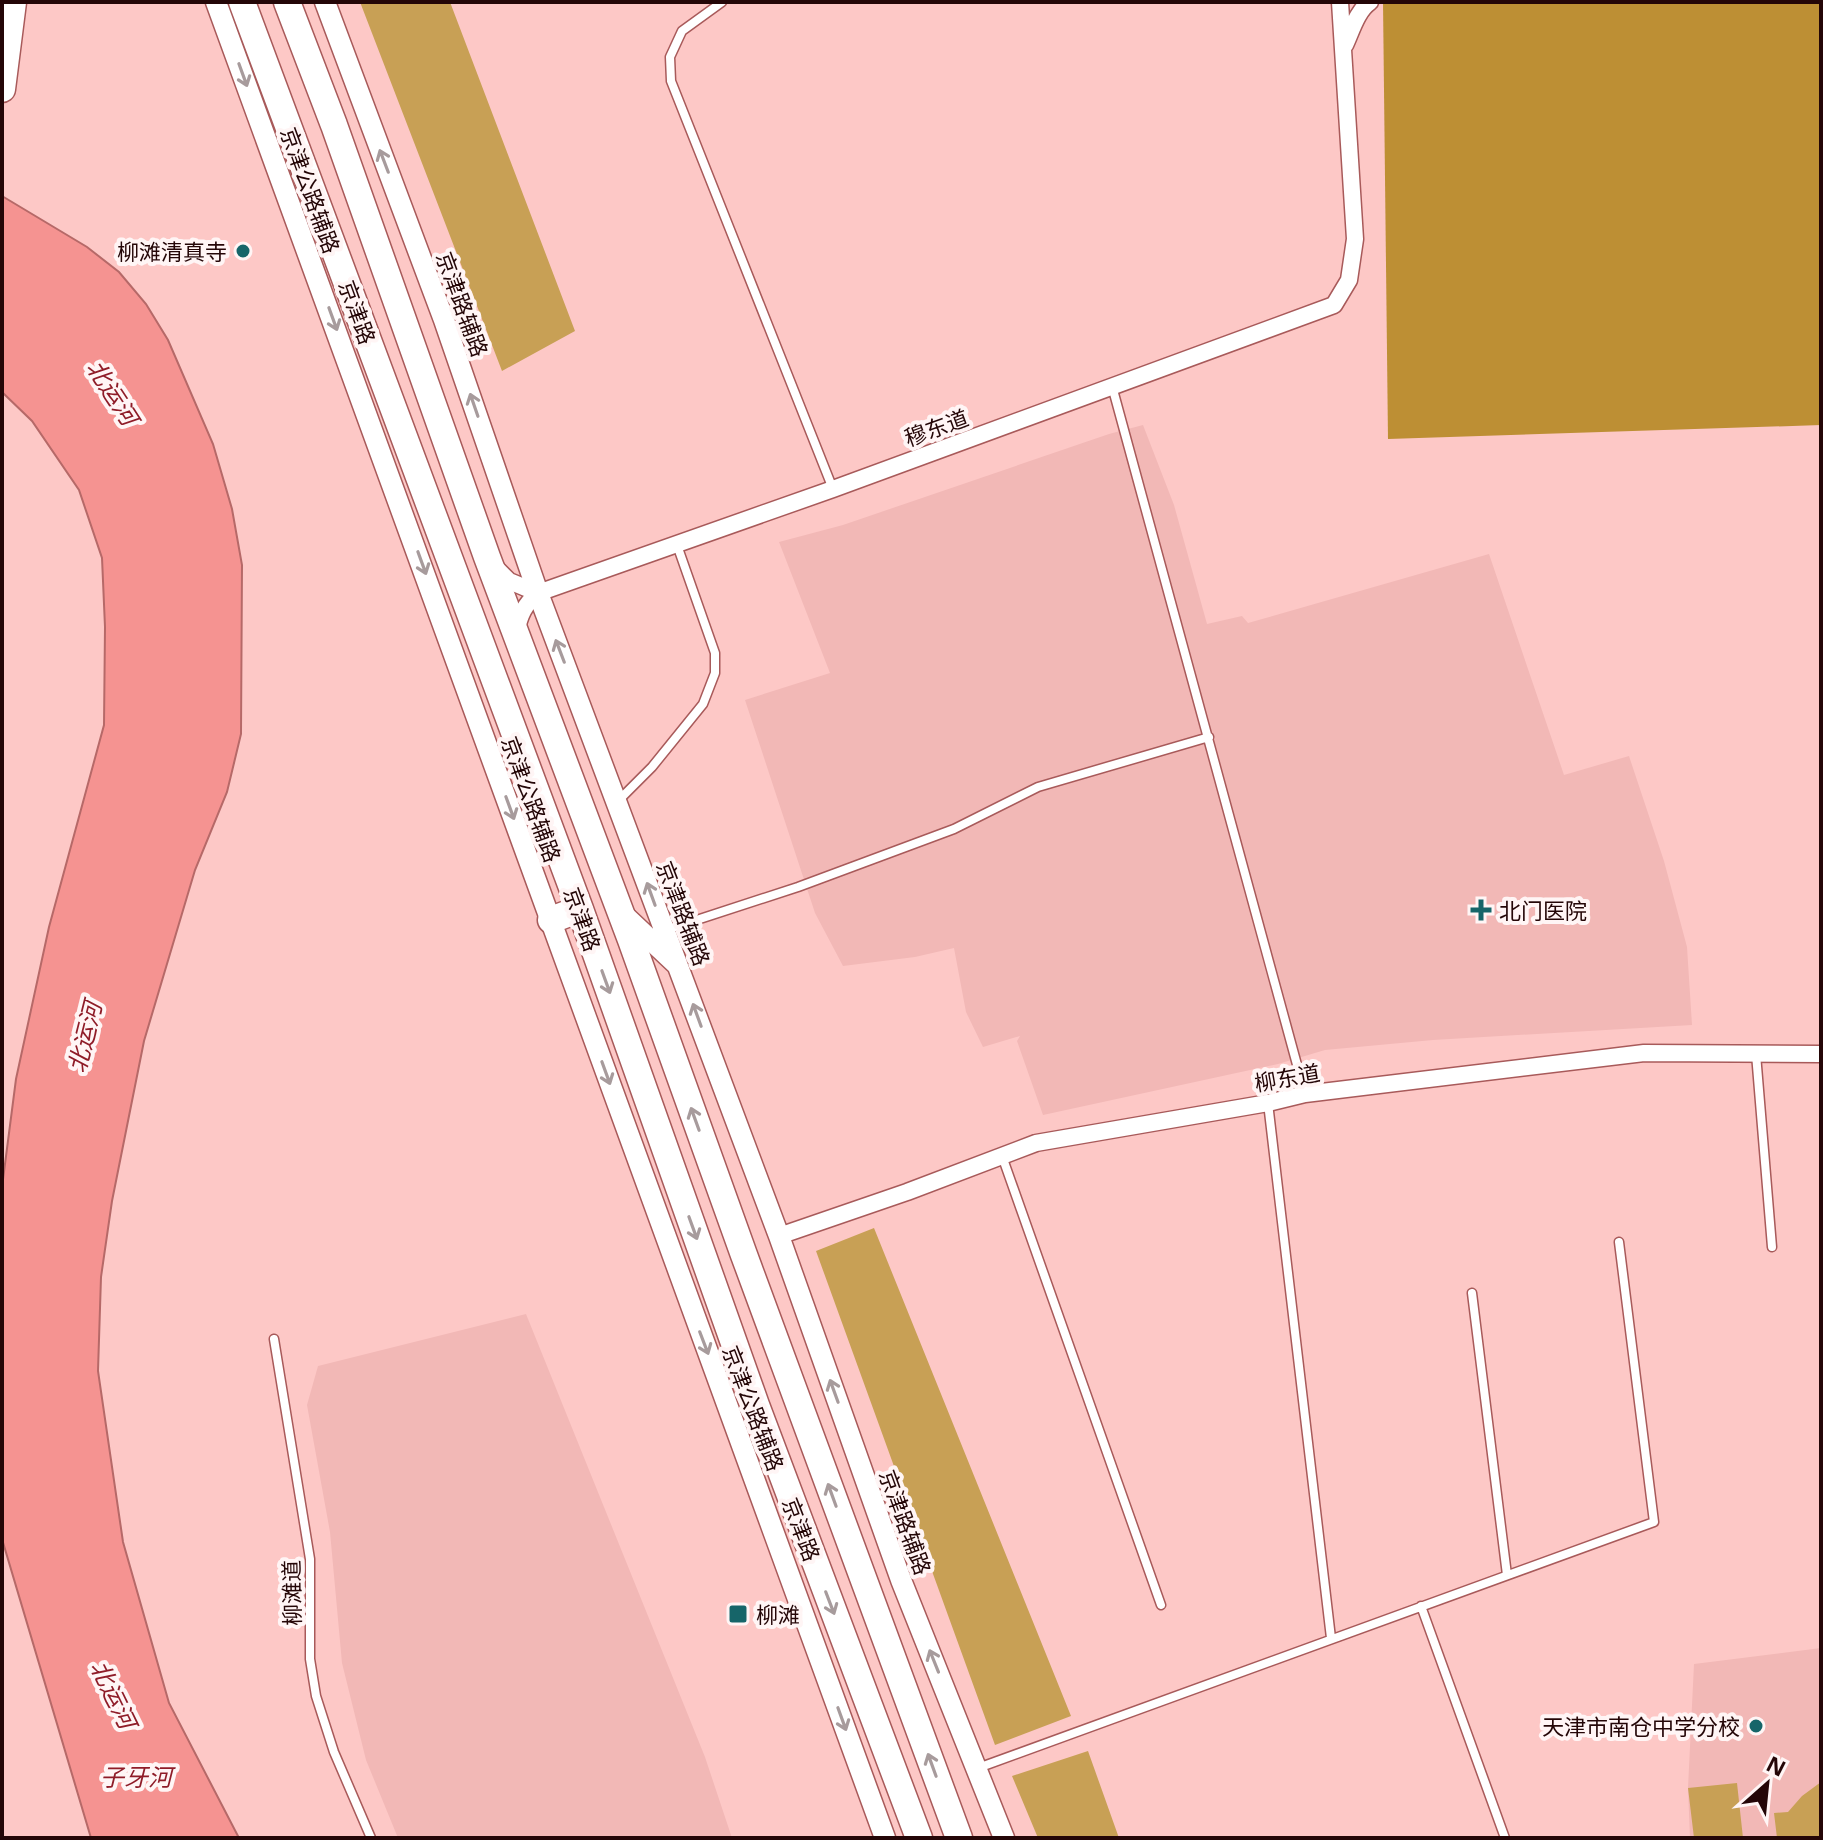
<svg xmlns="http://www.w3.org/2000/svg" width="1823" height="1840" font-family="'Open Sans','Noto Sans SC',sans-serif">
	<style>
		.built { fill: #f2b8b6 }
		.green { fill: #c8a055 }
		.forest { fill: #bd8f34 }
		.water { fill: #f59391; stroke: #b66968; stroke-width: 2 }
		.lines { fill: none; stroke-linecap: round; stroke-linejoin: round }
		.service-casing { stroke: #a85a5a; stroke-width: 11 }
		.minor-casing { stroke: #a85a5a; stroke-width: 19 }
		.tertiary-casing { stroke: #a85a5a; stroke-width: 23 }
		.primary-casing { stroke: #a85a5a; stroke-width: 29 }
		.trunk-casing { stroke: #a85a5a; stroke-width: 29 }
		.service { stroke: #fff; stroke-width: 8 }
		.minor { stroke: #fff; stroke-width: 16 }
		.tertiary { stroke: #fff; stroke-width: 20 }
		.primary { stroke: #fff; stroke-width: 26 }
		.trunk { stroke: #fff; stroke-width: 26 }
		.oneway { stroke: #a79b9c }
		.poi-dot { fill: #166569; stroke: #fff5f5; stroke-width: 3 }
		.labels { text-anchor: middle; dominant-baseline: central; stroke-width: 8; stroke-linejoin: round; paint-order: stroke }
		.street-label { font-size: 22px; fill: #240607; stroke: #fff5f5 }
		.poi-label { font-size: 22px; fill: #240607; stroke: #fff5f5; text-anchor: end }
		.water-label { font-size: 24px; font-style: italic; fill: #8f1c28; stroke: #fff5f5 }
	</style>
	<rect width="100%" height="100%" fill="#fdc8c6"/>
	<path class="built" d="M1143,425L1174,505L1207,624L1242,616L1248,623L1489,554L1564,775L1629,756L1664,861L1687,947L1692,1025L1433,1040L1325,1050L1278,1064L1043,1115L1017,1041L1020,1036L983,1047L966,1012L954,948L915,957L843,966L815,913L745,700L830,673L779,542L843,525L1109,434Z
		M526,1314L705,1757L732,1838H398L366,1760L342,1663L330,1532L307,1405L318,1366Z
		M1821,1648V1838H1690L1688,1788L1694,1664Z"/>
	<path class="green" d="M360,2H450L575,331L502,371Z
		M874,1228L1071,1716L995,1745L816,1251Z
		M1088,1751L1119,1838H1038L1012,1776Z
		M1821,1782V1838H1777L1774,1813L1788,1812L1802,1796Z
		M1737,1783L1743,1838H1694L1688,1788Z"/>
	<path class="forest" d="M1383,2H1821V425L1388,439Z"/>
	<path class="water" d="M2,196L87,247L119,272L146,304L168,340L213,444L232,509L242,565L241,734L227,792L195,870L144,1041L112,1201L101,1277L98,1371L123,1542L169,1703L239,1838H91L2,1539V1187L16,1079L49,927L104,725L105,627L102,558L79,490L32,421L2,392Z"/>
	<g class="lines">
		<defs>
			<path id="service" d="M722,2L682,31L670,57L671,81L833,489
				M1112,386L1305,1094
				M617,802L652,767L703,704L715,673V653L677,545
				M666,930L798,887L954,829L1038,787L1209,737
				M1756,1054L1772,1247
				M1268,1103L1331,1638
				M1002,1156L1161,1605
				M1472,1293L1507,1575
				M274,1339L310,1559V1659L316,1696L334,1752L371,1838
				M1421,1606L1505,1838
				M978,1768L1654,1522L1619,1242"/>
			<path id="minor" d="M1345,45C1352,30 1357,11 1370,2
				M495,567L509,581L538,593
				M516,632C520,615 524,605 538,593L833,489L1334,305L1349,280L1355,239L1340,2
				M779,1236L907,1192L1036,1143L1268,1103L1305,1094L1644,1053L1821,1054"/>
			<path id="tertiary" d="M216,2L885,1838
				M325,2L444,320L538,593L779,1236L901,1580L1004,1838
				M624,915L676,964"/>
			<path id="primary" d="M242,2L580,909L756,1405L919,1838
				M287,2L334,125L487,557L631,940L744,1255L959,1838
				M551,920L580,909"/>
			<path id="trunk" d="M2,89L13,2"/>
		</defs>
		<use href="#service" class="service-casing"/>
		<use href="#minor" class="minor-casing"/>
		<use href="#tertiary" class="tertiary-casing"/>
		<use href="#primary" class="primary-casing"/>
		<use href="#trunk" class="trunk-casing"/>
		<use href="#service" class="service"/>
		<use href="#minor" class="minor"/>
		<use href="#tertiary" class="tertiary"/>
		<use href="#primary" class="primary"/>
		<use href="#trunk" class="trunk"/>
	</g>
	<defs><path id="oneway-shaft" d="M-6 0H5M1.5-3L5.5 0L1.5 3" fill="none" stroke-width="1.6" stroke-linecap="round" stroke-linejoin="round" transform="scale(2)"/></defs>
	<g class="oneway">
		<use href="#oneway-shaft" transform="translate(243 75) rotate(70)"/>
		<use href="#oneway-shaft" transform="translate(384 161) rotate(-111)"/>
		<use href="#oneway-shaft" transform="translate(333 319) rotate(70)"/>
		<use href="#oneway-shaft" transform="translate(474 405) rotate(-109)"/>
		<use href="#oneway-shaft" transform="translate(422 563) rotate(70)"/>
		<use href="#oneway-shaft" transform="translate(560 651) rotate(-111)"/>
		<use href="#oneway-shaft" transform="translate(510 808) rotate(70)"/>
		<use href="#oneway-shaft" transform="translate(651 894) rotate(-110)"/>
		<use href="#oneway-shaft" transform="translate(606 982) rotate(70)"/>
		<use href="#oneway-shaft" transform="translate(697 1015) rotate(-110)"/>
		<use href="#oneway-shaft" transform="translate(606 1073) rotate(70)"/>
		<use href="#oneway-shaft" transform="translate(695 1119) rotate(-110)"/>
		<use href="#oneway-shaft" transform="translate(693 1228) rotate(70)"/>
		<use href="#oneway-shaft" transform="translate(704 1343) rotate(69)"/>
		<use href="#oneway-shaft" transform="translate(834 1391) rotate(-110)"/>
		<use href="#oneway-shaft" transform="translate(832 1495) rotate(-110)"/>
		<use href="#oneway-shaft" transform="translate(830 1603) rotate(69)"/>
		<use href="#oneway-shaft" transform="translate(934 1661) rotate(-112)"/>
		<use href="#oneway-shaft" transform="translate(842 1719) rotate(70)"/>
		<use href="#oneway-shaft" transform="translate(932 1765) rotate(-110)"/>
	</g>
	<g class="poi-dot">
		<circle cx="243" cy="251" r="8"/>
		<path d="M1477 898h8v8h8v8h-8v8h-8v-8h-8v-8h8z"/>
		<rect x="728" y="1604" width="20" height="20" rx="4"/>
		<circle cx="1756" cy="1726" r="8"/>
	</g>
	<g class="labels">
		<g class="street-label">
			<text transform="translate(311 190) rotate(70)">京津公路辅路</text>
			<text transform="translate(463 304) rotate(70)">京津路辅路</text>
			<text transform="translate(358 312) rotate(70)">京津路</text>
			<text transform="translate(936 427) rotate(-20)">穆东道</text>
			<text transform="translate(532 799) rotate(70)">京津公路辅路</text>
			<text transform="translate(684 913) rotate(69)">京津路辅路</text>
			<text transform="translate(583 919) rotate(70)">京津路</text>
			<text transform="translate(1287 1077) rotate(-10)">柳东道</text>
			<text transform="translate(754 1408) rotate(69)">京津公路辅路</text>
			<text transform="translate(906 1522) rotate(70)">京津路辅路</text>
			<text transform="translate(802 1529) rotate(69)">京津路</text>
			<text transform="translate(291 1593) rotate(-91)">柳滩道</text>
		</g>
		<g class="poi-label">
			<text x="227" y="251">柳滩清真寺</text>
			<text x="1499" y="910" text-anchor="start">北门医院</text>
			<text x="756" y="1614" text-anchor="start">柳滩</text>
			<text x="1740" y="1726">天津市南仓中学分校</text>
		</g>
		<g class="water-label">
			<text transform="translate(113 392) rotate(57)">北运河</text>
			<text transform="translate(84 1037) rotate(-76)">北运河</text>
			<text transform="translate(114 1694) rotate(64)">北运河</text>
			<text x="136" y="1776">子牙河</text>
		</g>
	</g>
	<rect width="1823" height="1840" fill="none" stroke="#240607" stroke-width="8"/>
	<g transform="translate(1767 1784) rotate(27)" stroke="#fff5f5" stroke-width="6" paint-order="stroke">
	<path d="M0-6L14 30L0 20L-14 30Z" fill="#240607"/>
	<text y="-12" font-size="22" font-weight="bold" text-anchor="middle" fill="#240607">N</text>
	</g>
</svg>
